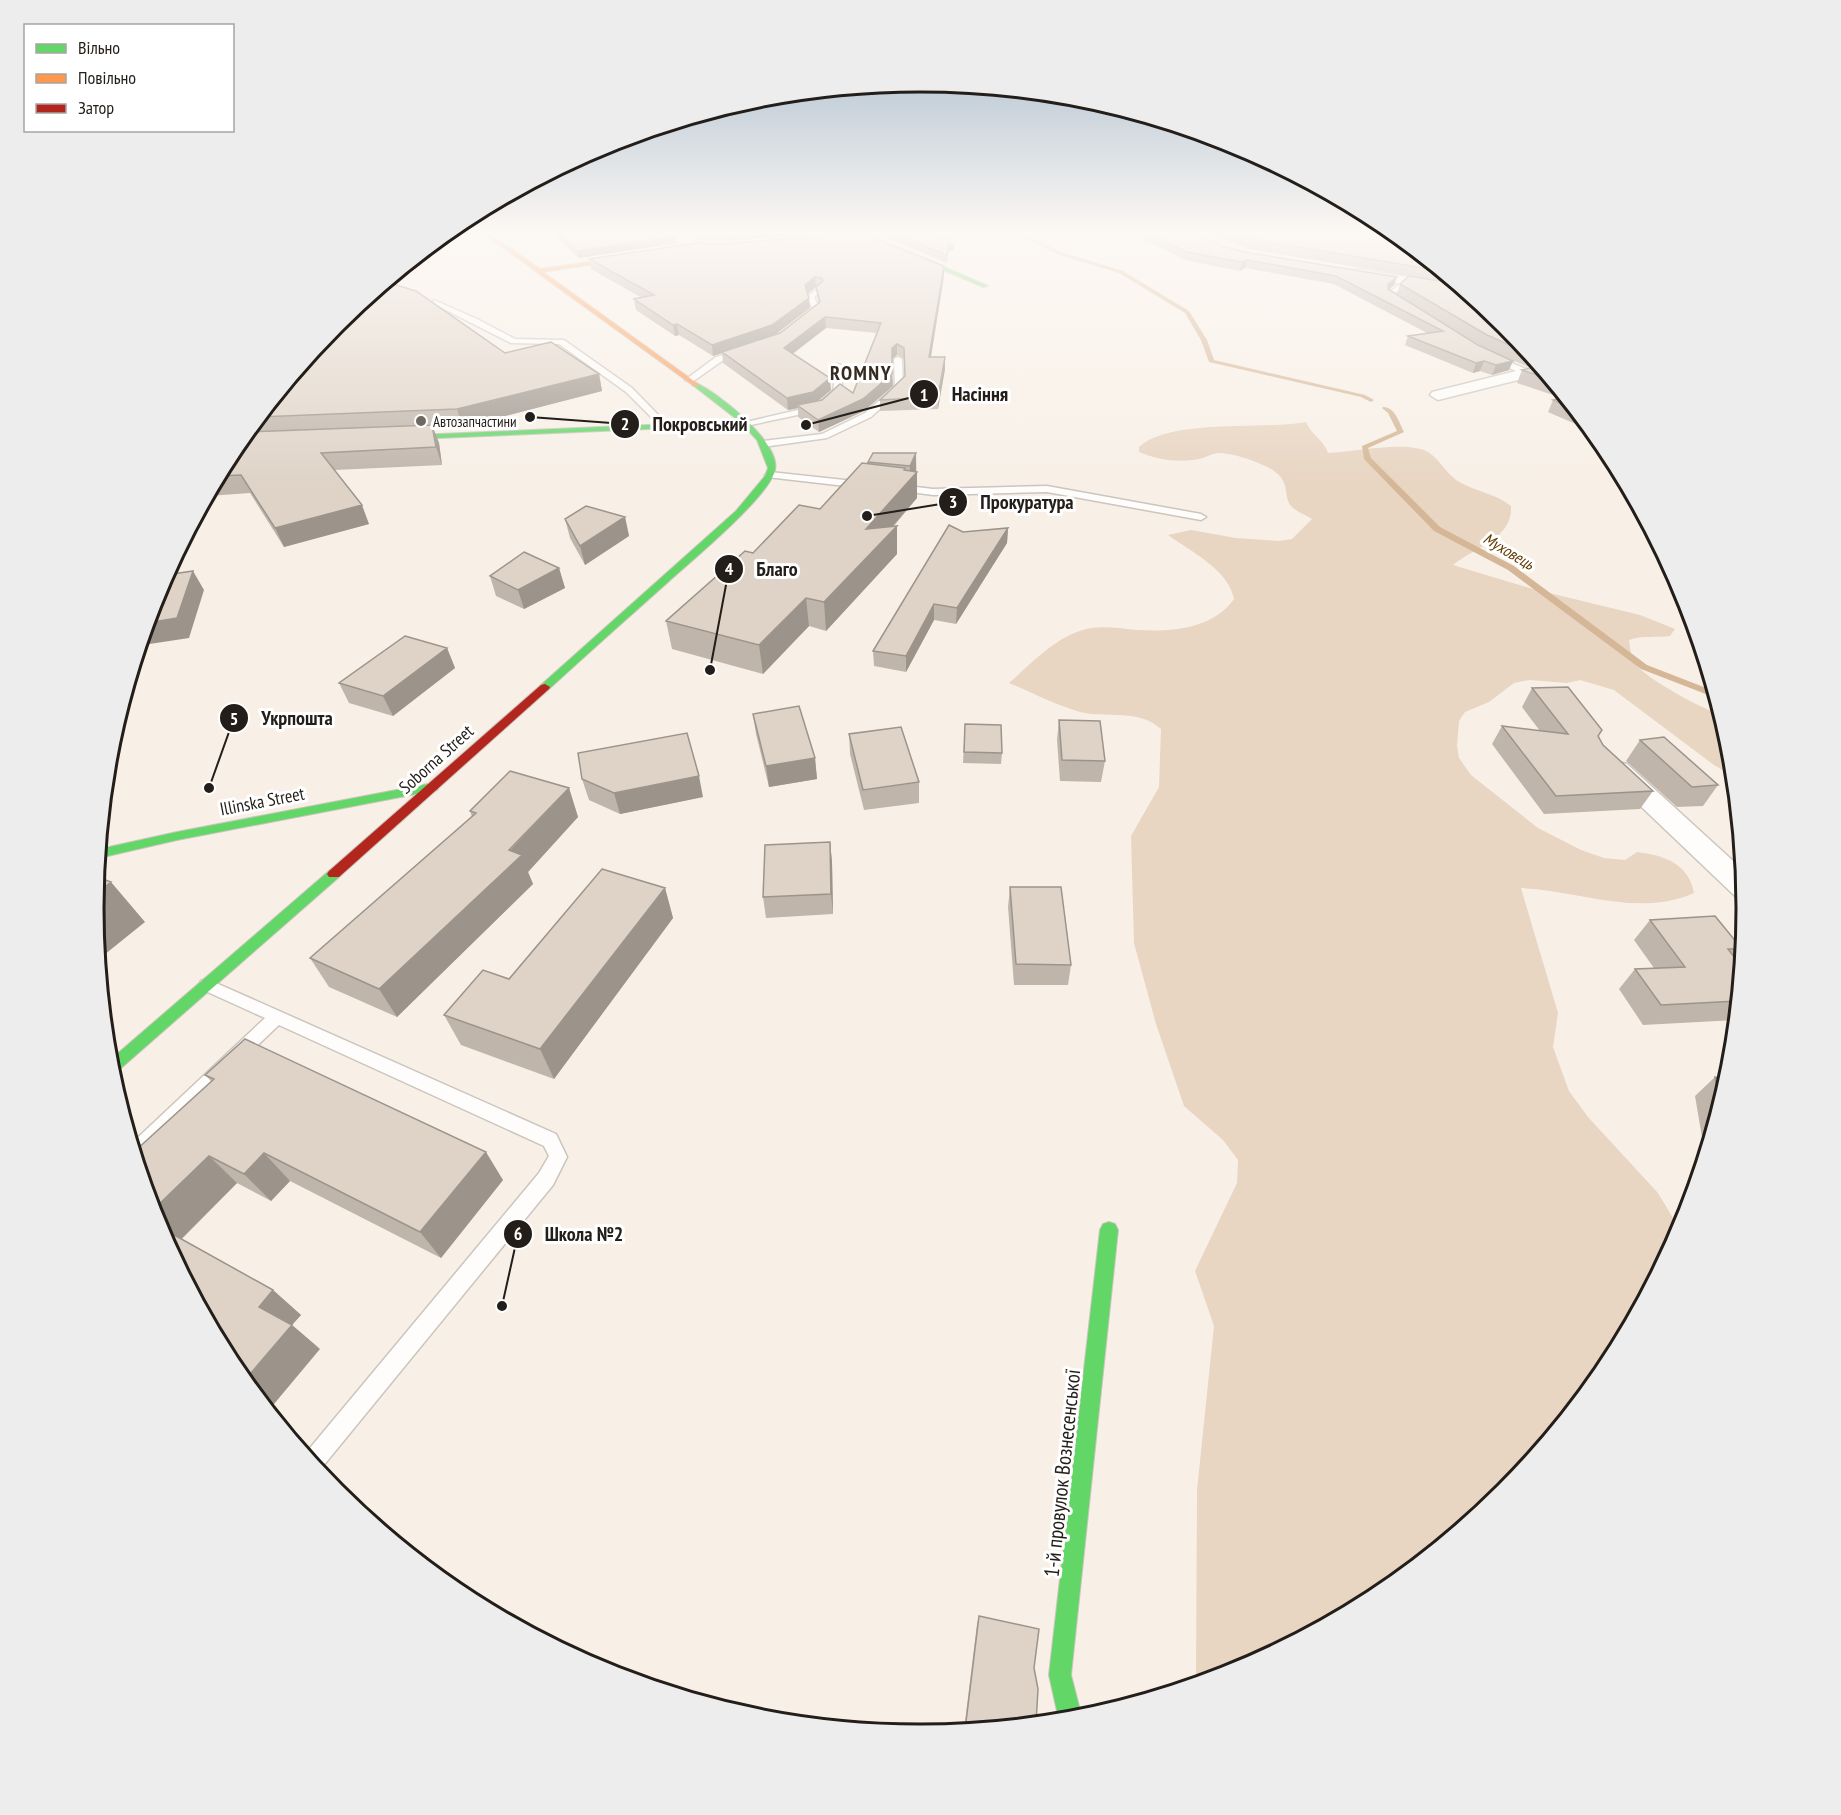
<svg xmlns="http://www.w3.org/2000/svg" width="1841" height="1815" font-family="'PT Sans Narrow',sans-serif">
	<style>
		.green { fill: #e8d5c2 }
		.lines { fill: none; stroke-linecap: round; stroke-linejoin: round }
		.stream { fill: #d5b797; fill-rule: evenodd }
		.lane-casing { stroke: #cbc5be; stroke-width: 3 }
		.street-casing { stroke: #cbc5be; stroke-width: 3 }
		.fast-casing { stroke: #cbc5be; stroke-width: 2 }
		.slow-casing { stroke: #cbc5be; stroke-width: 2 }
		.jam-casing { stroke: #cbc5be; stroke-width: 2 }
		.lane { fill: #fefdfb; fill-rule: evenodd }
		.street { fill: #fefdfb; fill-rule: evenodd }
		.fast { fill: #63d668; fill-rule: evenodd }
		.slow { fill: #ff974d; fill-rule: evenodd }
		.jam { fill: #b3261e; fill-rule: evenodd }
		.wall { fill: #c0b5ab; fill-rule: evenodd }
		.shaded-wall { fill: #9c948b }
		.building { fill: #dfd3c7; stroke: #9c948b; stroke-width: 1.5 }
		.poi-dot { fill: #6e6861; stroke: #fff; stroke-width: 2 }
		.labels { text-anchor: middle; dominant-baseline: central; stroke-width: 6; stroke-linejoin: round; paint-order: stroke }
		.far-poi-label { font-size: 15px; fill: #231e19; stroke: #fff; text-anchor: start }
		.far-water-label { font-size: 16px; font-style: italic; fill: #603a02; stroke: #fff }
		.street-label { font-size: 18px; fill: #231e19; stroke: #fff }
		.far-district-label { font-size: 20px; font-weight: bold; letter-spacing: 1.5px; fill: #352a1f; stroke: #fff }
		.near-street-label { font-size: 21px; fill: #231e19; stroke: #fff }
		.rim { fill: none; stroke: #231e19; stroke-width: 3 }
		.leader { fill: none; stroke: #231e19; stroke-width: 2 }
		.callout-dot { fill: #231e19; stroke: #fff; stroke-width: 2 }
		.mark-label { font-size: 18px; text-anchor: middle; font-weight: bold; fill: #fff }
		.callout-label { font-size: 20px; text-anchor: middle; font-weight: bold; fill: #231e19; stroke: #fff; stroke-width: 6; stroke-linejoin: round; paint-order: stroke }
	</style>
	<rect width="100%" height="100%" fill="#f8f0e7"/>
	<path class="green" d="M1306,422C1311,435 1325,441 1328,453C1352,452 1409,440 1428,452C1441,460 1447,476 1461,483C1478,492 1496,494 1511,506C1513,539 1474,547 1453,565L1533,589L1640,615L1675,629L1670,636C1656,638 1642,635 1629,640C1630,647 1631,657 1635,663C1643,677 1705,711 1721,714L1731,747L1734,777L1714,765L1614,690L1580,680L1567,683L1529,680L1514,683L1489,702L1465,712L1459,721L1457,746L1459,758L1471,775L1538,828L1581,850L1604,858L1625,860L1637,852C1664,855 1689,864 1694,893C1639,918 1578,890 1521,888L1558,1013L1553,1047L1569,1091L1588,1117L1658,1193L1673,1218L1677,1237L1608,1367L1505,1492L1379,1595L1236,1671L1196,1683L1197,1490L1214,1326L1195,1271L1237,1183L1238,1160L1223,1140L1184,1106L1156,1024L1134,943L1131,836L1159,787L1161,729C1138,708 1108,719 1080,712C1056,705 1033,693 1009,683C1033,662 1059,633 1092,628C1107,626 1123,629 1138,630C1171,632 1213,629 1234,599C1229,570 1190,551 1168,535L1191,530L1236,538L1279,541L1292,539L1312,519C1306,515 1297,512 1292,507C1282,497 1292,484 1274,471C1263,463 1231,452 1217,453C1211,454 1205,458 1199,459C1179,463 1158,460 1139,452V447C1170,418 1263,430 1306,422Z"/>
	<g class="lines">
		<path class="stream" d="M1012,231H1017L1061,252L1123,271L1189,311L1207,340L1214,360L1365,395L1374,400L1371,402L1361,397L1209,362L1201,340L1185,313L1119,273L1057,254Z
			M1383,407C1395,407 1399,422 1404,432L1368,448L1371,458L1440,527L1514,566L1647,665L1714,691L1716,698L1641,669L1508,570L1434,531L1364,459L1362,446L1397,431L1388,413L1382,408Z"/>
		<defs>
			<path id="lane" d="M1406,279L1408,282L1393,295L1403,302L1401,305L1386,295Z
				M817,289L822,290L814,297L820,310L806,320H802V318L813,309L807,297Z
				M434,300L477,319L515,339L564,340L632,388L669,426L662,428L626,392L559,344L511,343L432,303Z
				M741,350L744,354L722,361L692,382L685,380L716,357Z
				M1494,356L1531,371L1532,373L1525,375L1491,360Z
				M898,357L902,359L903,388L871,417L827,438L763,447L759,444L763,441L822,434L865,413L895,387L894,359Z
				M837,364L844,366L841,392L821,410L746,426L742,423L815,406L833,391Z
				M770,472L863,482L868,485L863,488L767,477L765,475Z
				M899,485L933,489L1047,486L1201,514L1206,517L1201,520L1047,492L933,495L896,490V486Z
				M207,979L556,1134L567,1157L553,1185L319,1471L305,1454L539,1173L549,1156L544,1146L279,1025L137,1159L132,1143L265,1018L201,989L199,985L201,981Z"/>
			<path id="street" d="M663,231H676L703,246L697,250L693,249L664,233Z
				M1356,269L1445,283L1451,287L1445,291L1352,276L1350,273Z
				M394,276L397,279L395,282L383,285Z
				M1540,365L1546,373L1438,400L1430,395L1432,392Z
				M1618,762L1627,764L1743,870L1746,899L1735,896L1609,776L1605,770L1609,764Z"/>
			<path id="fast" d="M903,251H907L988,286L983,287L903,253Z
				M696,383C719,393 781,443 775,470C770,496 690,562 668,582C628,618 588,653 549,689H541V685L736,511L765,476L768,468L757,440L743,425L392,440L388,438L392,436L739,421L694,386L692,385Z
				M433,783L439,787L437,790L177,840L99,858L100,849L177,832Z
				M334,869L339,871L341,874L339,877L112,1076L109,1061L329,871Z
				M1109,1222L1115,1224L1118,1230L1071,1675L1082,1718L1059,1720L1049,1675L1100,1230L1103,1224Z"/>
			<path id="slow" d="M480,231H486L540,269L637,255L635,258L543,272L698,384V386H694Z"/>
			<path id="jam" d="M545,684L550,687L549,689L339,877H329L327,874L329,871L541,685Z"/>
		</defs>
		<use href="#lane" class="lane-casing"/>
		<use href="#street" class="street-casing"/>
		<use href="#fast" class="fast-casing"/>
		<use href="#slow" class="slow-casing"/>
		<use href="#jam" class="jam-casing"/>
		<use href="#lane" class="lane"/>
		<use href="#street" class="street"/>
		<use href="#fast" class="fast"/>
		<use href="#slow" class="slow"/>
		<use href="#jam" class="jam"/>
	</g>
	<path class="wall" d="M549,231H667L676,236L677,243L579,258Z
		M680,231H849L724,241L696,240Z
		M861,231H929L954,250L948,252L947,263L880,235Z
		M1127,231H1191L1225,247L1394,285L1389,290L1397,294L1400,284L1409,276L1249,249L1196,231H1392L1505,323L1539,364L1526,366L1483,347L1409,302L1509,370L1492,375L1480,371L1473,373L1405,345L1408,336L1427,333L1334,284L1245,268L1240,271L1185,260Z
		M589,259L944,276L931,357L945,369L938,409L880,411V400L905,377L904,359L897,355L892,359L893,386L864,411L819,432L798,417V408L788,410L723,363L722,353L713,356L679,335L675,336L636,310L634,299L642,298L591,269ZM816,287L818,303L780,333L775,335L810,308L808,293ZM826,328L877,333L853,393L818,401L831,390L793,354Z
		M336,323L505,353L599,374L602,391L462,427L433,428L439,443L442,465L335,470L369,524L284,547L250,493L208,496L233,448Z
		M1540,366L1594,432L1548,412L1553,400L1562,398L1517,383L1522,370Z
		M916,453L917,498L893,527L897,554L826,631L809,626L763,674L672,649L666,621L753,553L820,509L868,464V462Z
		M625,517L629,536L585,565L570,538L565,519Z
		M1008,528L1007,543L956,624L934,620L906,672L874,666L873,651L963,532Z
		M559,568L565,588L524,609L496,596L490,576Z
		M447,648L455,668L393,716L349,703L339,683Z
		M1532,688L1599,736L1603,745L1653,791L1640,809L1544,814L1492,744L1502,726L1540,731L1522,707Z
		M753,714L815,758L817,779L769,787L756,734Z
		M1059,720L1105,761L1101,782L1060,781L1057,740Z
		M965,724L1002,753L1001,764L963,763Z
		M849,734L919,782V803L864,810L850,754Z
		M1640,740L1718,785L1703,806L1677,807L1626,761Z
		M582,779L703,797L620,814L589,800Z
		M569,788L578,817L528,872L533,884L397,1017L329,987L310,958L472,817L470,811Z
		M830,842L832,862L833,914L766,918L763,897Z
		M1010,887L1071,965L1068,985H1014L1008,907Z
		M665,888L673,918L554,1079L461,1045L444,1015L509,979Z
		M1650,920L1742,949L1734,957L1741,966L1736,1020L1643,1025L1619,989L1635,969L1654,968L1634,940Z
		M1733,1051L1731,1069L1728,1078L1730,1054Z
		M205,1075L503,1180L441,1258L290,1181L271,1201L237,1183L182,1239L273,1290L301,1315L292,1325L320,1349L157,1223L211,1081Z
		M1715,1077L1728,1080L1705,1155L1695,1096Z
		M979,1616L1034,1668L1036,1723L964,1730L977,1624Z"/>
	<path class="shaded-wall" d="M761,231H849L724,241L723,234Z
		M676,236L677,243L579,258L577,251Z
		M954,243V250L948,252L947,263L948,245Z
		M1247,260L1245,268L1240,271L1242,262Z
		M944,266V276L929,368V357Z
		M815,277L816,287L806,295L805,285Z
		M1397,277L1394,285L1386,292L1388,284Z
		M809,298L810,308L773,336L722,352V353L713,356L712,345Z
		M825,317L826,328L785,359L784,348Z
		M677,324L679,335L675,336L673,325Z
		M897,344V355L892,359V348Z
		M1531,354L1539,364L1526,366Z
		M945,357V369L938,409V397Z
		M1484,361L1480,371L1473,373L1476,363Z
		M1513,361L1509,370L1492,375L1496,365Z
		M599,374L602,391L462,427L457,409Z
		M892,374L893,386L864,411L819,432L818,420Z
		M830,378L831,390L814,404L797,405L798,408L788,410L787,398Z
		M432,425L439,443L442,465L436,447Z
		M916,453V471L915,474L917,472V498L867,556L866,529L905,468V485L910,480V466Z
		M362,505L369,524L284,547L275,528Z
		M625,517L629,536L585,565L580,546Z
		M897,526V554L826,631L824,602Z
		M1008,528L1007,543L956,624L957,608Z
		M559,568L565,588L524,609L518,590Z
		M193,571L204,590L189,638L143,645L141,643L147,623Z
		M806,598L809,626L763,674L759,645Z
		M934,604V620L906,672V656Z
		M447,648L455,668L393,716L383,696Z
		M815,758L817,779L769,787L766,766Z
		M699,776L703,797L620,814L614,793Z
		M569,788L578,817L528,872L533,884L397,1017L379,989Z
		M830,842L832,862L833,914L831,894Z
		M111,882L145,922L99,959L94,907L95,894Z
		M665,888L673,918L554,1079L540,1049Z
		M486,1152L503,1180L441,1258L420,1232Z
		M264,1153L290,1181L271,1201L244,1174Z
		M209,1156L237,1183L176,1244L161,1232L157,1223L153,1210Z
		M273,1290L301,1315L292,1325L320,1349L269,1410L245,1380L259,1307Z"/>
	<path class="building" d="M555,231H667L676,236L577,251Z
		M692,231H761L723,234L695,233Z
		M886,231H929L954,243L948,245L947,255Z
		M1144,231H1191L1225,247L1250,253L1397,277L1388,284V289L1478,345L1513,361L1496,365L1484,361L1476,363L1408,336L1443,331L1336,276L1247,260L1242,262L1186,252Z
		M1228,231H1392L1441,271L1252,239Z
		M856,233L869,236L944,266L929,357H945L938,397L880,400L905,376L904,348L897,344L892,348V374L863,399L818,420L797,405L822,400L840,384L853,393L881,323L825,317L784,348L830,378L813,392L787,398L722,352L780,333L820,302L816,287L823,281L822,278L815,277L805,285L809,298L772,325L712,345L677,324L673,325L634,299L654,295L589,259L696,243L723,244Z
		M1409,276L1457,284L1505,323L1530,354L1487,335L1400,284Z
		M386,282L416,291L505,353L551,342L599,374L457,409L259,417L336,323Z
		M1540,366L1552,380L1522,370Z
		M1565,397L1575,409L1553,400Z
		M432,425L436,447L321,453L362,505L275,528L241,475L218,476L233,448L247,432Z
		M873,453H916L910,466L868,462Z
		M862,463L905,468L904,470L917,472L866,529L897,526L824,602L806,598L759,645L666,621L745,551L753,553L799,505L820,509Z
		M586,506L625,517L580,546L565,519Z
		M949,525L963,532L1008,528L957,608L934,604L906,656L873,651Z
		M524,552L559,568L518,590L490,576Z
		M193,571L177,618L147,623L157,591L166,575Z
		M405,636L447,648L383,696L339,683Z
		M1568,687L1602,730L1598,736L1603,745L1653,791L1556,796L1502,726L1568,734L1532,688Z
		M799,706L815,758L766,766L753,714Z
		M1059,720L1100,721L1105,761L1062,760Z
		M965,724L1001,725L1002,753L964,752Z
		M901,727L919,782L863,790L849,734Z
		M687,733L699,776L614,793L582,779L578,753Z
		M1664,737L1718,785L1692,787L1640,740Z
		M510,771L569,788L509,850L522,855L379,989L310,958L476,813L470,811Z
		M830,842L831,894L763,897L765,845Z
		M602,869L665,888L540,1049L444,1015L483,970L509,979Z
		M97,877L111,882L95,894Z
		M1010,887H1061L1071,965L1016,964Z
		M1715,916L1742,949H1728L1741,966L1738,1001L1661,1005L1635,969L1685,967L1650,920Z
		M245,1039L486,1152L420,1232L264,1153L244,1174L209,1156L153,1210L135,1151L214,1079L205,1075Z
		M1715,1077L1728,1080L1720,1105Z
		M158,1226L273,1290L259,1307L292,1325L245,1380L233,1366Z
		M979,1616L1039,1629L1034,1668L1038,1689L1036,1723L965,1730Z"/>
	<linearGradient id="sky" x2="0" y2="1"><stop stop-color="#a0b5c8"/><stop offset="0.48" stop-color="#fcf8f4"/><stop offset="1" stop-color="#fcf8f4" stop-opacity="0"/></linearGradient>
	<rect width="1841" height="485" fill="url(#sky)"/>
	<circle class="poi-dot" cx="421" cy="421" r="6"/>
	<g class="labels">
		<g class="far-poi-label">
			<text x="433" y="421">Автозапчастини</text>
		</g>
		<g class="far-water-label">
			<text transform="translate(1509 551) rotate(31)">Муховець</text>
		</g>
		<g class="street-label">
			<text transform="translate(436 759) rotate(-42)">Soborna Street</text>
			<text transform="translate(262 801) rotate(-11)">Illinska Street</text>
		</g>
		<g class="far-district-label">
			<text x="861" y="373">ROMNY</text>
		</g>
		<g class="near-street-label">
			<text transform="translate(1062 1473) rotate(-84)">1-й провулок Вознесенської</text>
		</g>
	</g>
	<path d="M0 0H1841V1815H0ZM104 908a816 816 0 1 1 1632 0a816 816 0 1 1-1632 0Z" fill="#ededed" fill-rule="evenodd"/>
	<path class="rim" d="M104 908a816 816 0 1 1 1632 0a816 816 0 1 1-1632 0Z"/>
	<path class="leader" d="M806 425L924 394M530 417L625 424M867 516L953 502M710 670L729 569M209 788L234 718M502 1306L518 1234"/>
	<g class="callout-dot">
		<circle cx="806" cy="425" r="6"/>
		<circle cx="530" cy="417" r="6"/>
		<circle cx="867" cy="516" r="6"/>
		<circle cx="710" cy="670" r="6"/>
		<circle cx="209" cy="788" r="6"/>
		<circle cx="502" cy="1306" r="6"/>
		<circle cx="924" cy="394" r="15"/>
		<circle cx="625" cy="424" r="15"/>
		<circle cx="953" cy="502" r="15"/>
		<circle cx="729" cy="569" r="15"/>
		<circle cx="234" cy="718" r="15"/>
		<circle cx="518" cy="1234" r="15"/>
	</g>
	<g class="mark-label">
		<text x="924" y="401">1</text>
		<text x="625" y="430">2</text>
		<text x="953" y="508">3</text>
		<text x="729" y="575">4</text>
		<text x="234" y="725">5</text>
		<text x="518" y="1240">6</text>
	</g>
	<g class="callout-label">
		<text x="980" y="401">Насіння</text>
		<text x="700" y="431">Покровський</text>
		<text x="1027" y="509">Прокуратура</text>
		<text x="777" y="576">Благо</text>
		<text x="297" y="725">Укрпошта</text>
		<text x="584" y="1241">Школа №2</text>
	</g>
	<rect x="24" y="24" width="210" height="108" fill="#ffffff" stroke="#a7a5a3" stroke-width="1.5"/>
	<rect x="36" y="44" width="30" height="9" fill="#63d668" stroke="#a7a5a3" stroke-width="1.5"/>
	<text x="78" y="54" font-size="18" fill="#231e19">Вільно</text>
	<rect x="36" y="74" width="30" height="9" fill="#ff974d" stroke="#a7a5a3" stroke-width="1.5"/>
	<text x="78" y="84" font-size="18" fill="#231e19">Повільно</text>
	<rect x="36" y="104" width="30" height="9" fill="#b3261e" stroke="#a7a5a3" stroke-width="1.5"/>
	<text x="78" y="114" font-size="18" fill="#231e19">Затор</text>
</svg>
